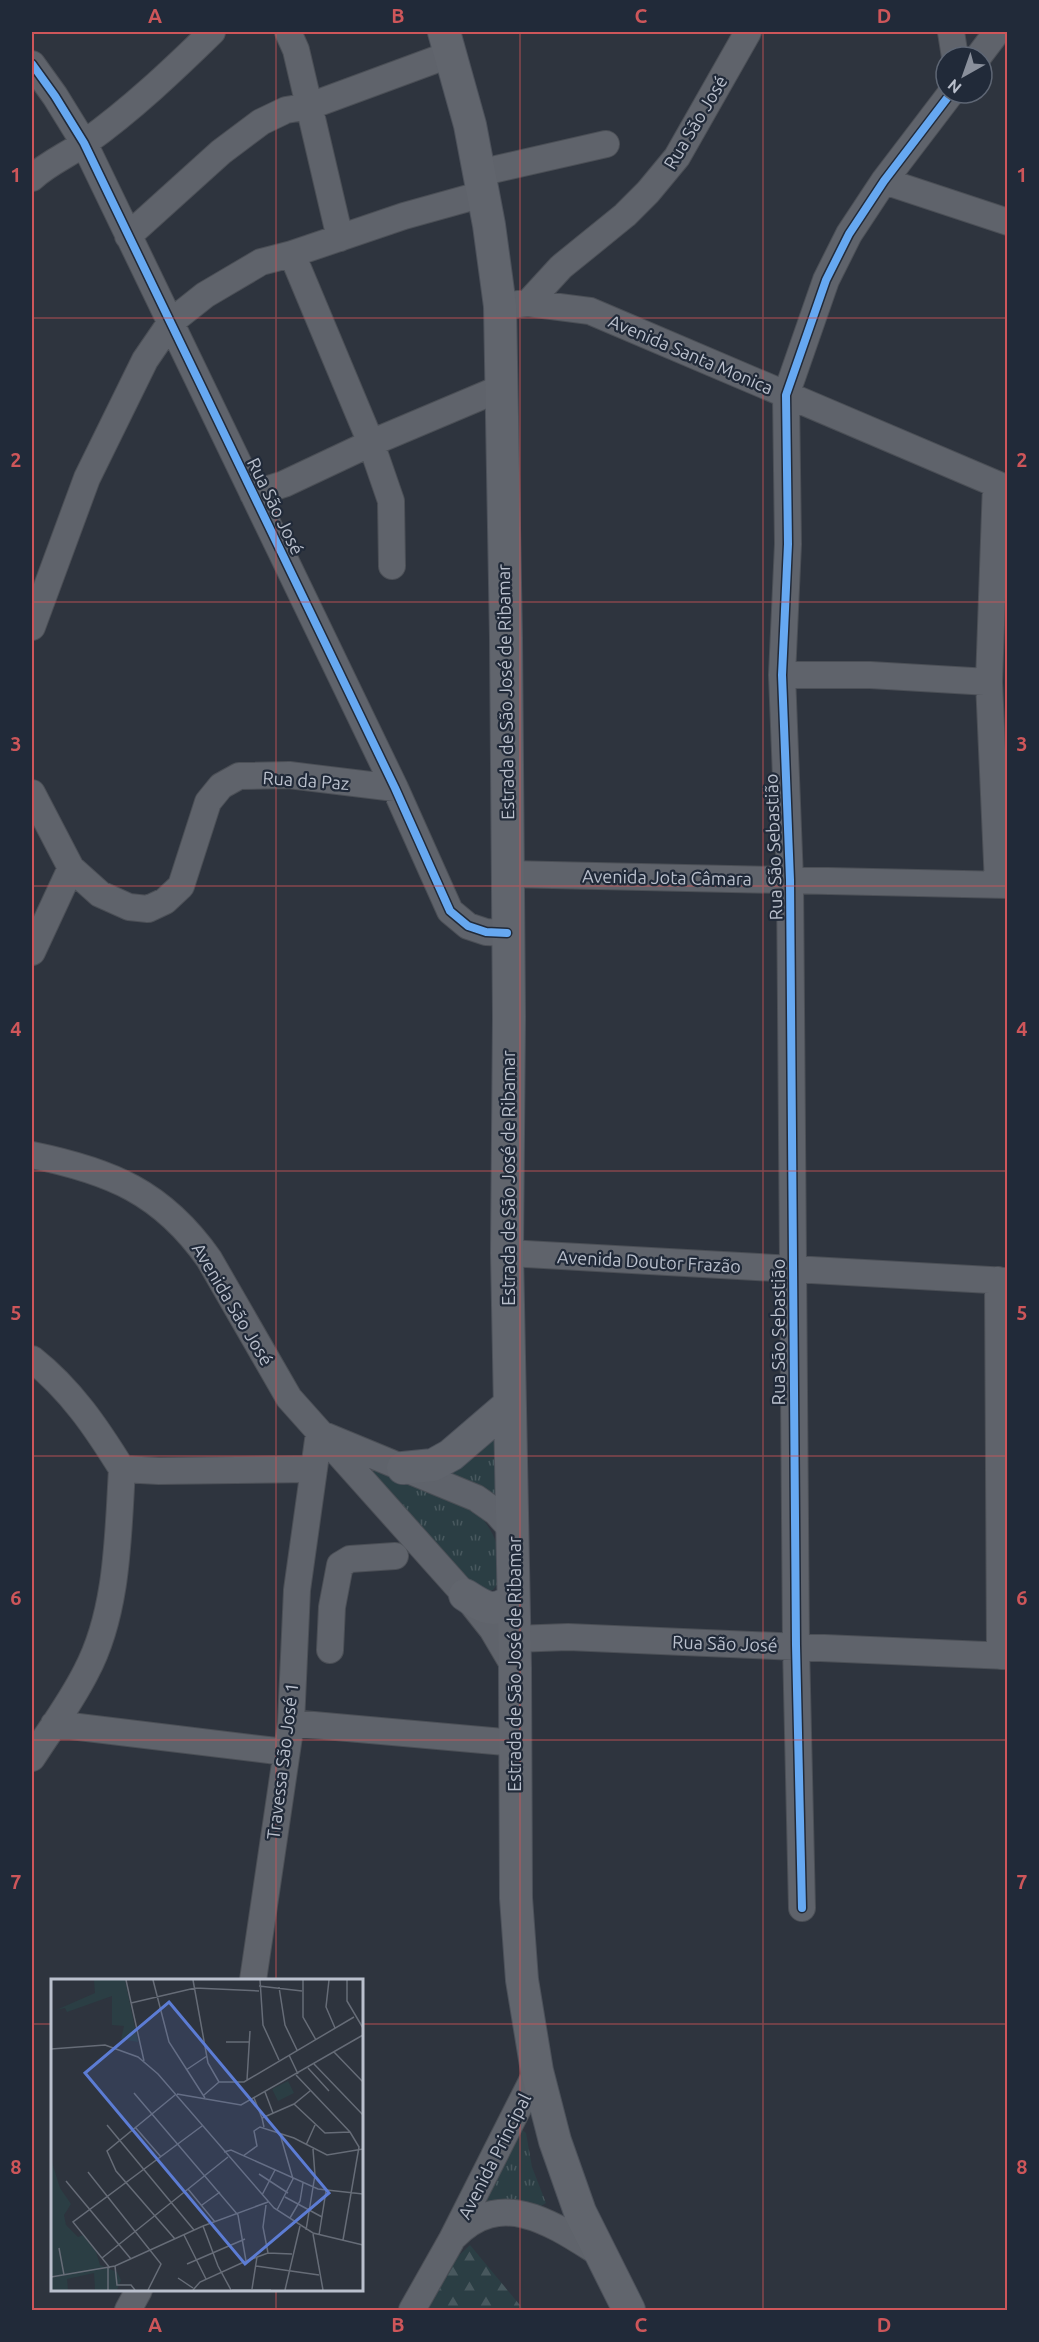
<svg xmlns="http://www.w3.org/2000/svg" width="1039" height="2342" font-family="Ubuntu,sans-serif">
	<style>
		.forest { fill: url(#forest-firs) }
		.park { fill: url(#park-tufts) }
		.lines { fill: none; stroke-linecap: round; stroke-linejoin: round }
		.minor-casing { stroke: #4b4f56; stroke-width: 28 }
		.major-casing { stroke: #4c515a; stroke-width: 34 }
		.minor { stroke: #5f636b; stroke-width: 26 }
		.major { stroke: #61656d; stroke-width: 32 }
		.cycleway-casing { stroke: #212a39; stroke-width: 11 }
		.cycleway { stroke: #66a8f1; stroke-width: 8 }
		.grid { fill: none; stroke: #ce565a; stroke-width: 1.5; stroke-opacity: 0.55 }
		.labels { text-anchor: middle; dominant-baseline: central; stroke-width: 4.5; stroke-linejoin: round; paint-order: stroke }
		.street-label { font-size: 18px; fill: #bac0cd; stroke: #212a39 }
		.inset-road { fill: none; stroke: #666c77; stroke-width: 1.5 }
		.view { fill: #5c7cd4; fill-opacity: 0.15; stroke: #5c7cd4; stroke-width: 3 }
		.inset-edge { fill: none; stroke: #bac0cd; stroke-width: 3 }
		.neatline { fill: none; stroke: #ce565a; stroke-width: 2 }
		.grid-label { font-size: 20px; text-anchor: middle; font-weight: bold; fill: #ce565a }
	</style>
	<defs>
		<pattern id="forest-firs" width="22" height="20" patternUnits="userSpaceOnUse" patternTransform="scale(1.5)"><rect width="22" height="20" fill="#2b3e44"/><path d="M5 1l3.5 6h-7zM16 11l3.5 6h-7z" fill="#48585e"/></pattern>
		<pattern id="park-tufts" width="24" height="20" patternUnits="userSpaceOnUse" patternTransform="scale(1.5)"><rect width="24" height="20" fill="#2b3e44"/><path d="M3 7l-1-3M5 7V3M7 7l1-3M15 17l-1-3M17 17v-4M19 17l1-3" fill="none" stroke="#48585e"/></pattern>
	</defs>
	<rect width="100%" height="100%" fill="#2e343e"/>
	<path class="forest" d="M470,2245L524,2310H428L454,2260Z"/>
	<path class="park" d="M495,1431L497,1495L437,1472Z
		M365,1463L477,1511C500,1541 499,1546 498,1583L493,1590H478L463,1582Z
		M520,2128L526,2133L532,2167L546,2203L541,2206L530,2205L465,2218Z"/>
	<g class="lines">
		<defs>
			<path id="minor" d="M288,32L296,50L340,238
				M951,32L955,57
				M978,57L997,32
				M32,64L55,96L84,143L395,788L450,911L468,926L486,932L507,933
				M479,173L606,144
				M32,178C48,163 68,155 86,142C132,109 172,71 212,32
				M884,181L1008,222
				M128,236L221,152L261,122L286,110L310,106L451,54
				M292,254L371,443L391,501L392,566
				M528,303L561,267L625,215L648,192L677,157L748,32
				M500,306L528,303L590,311L1008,489
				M996,484L989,682L998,884
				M253,494L284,484L371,443L501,388
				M32,627L87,478L145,360L171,322L205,295L261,262L292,254L404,216L483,194
				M782,675H870L989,682
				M32,793L71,868L100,894L129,907L148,909L165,901L181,886L208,802L221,786L239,776L289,775L395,788
				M507,874L1008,885
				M32,952L71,868
				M32,1155C110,1171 162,1192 209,1259L289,1398L465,1595L492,1629L515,1668
				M507,1253L1008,1281
				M998,1280L1000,1656
				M32,1359C71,1390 96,1427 122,1469
				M326,1436L476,1498L496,1512L513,1531
				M122,1469L159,1471L314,1469
				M514,1639L568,1637L1008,1656
				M330,1650L332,1607L340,1565L350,1559L395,1556
				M291,1723L515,1743
				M54,1724L285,1752
				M32,1758C50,1730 71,1702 86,1672C118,1612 118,1535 122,1469
				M802,1908L796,1645L790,880L782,675L788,544L786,395L826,280L849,234L884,181L951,93
				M253,1980L291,1723L297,1590L319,1433
				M455,2236C502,2188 553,2224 599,2253
				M128,2310L139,2290
				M412,2310L451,2241L537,2071"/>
			<path id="major" d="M444,32L470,125L489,225L500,306L506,638L509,1017L507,1253L515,1668L516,1898L522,1980L537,2071L555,2141L580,2212L629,2310
				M403,1468L433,1465L451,1455L508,1406
				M465,1595C484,1607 493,1615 513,1599"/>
		</defs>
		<use href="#minor" class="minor-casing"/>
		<use href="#major" class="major-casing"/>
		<use href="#minor" class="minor"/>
		<use href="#major" class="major"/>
		<defs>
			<path id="cycleway" d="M32,64L55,96L84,143L395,788L450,911L468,926L486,932L507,933
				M802,1908L796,1645L790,880L782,675L788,544L786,395L826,280L849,234L884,181L951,93"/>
		</defs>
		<use href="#cycleway" class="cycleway-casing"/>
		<use href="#cycleway" class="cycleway"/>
	</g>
	<path class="grid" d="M276,32V1980M520,32V2310M763,32V2310M32,318H1008M32,602H1008M32,886H1008M32,1171H1008M32,1456H1008M32,1740H1008M32,2024H52M362,2024H1008M276,2290V2310"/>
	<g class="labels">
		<g class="street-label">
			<text transform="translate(695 122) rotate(-59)">Rua São José</text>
			<text transform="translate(691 354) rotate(23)">Avenida Santa Monica</text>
			<text transform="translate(276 506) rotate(64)">Rua São José</text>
			<text transform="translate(505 692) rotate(-91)">Estrada de São José de Ribamar</text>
			<text transform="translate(306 780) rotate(4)">Rua da Paz</text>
			<text transform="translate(773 847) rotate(-92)">Rua São Sebastião</text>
			<text transform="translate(667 877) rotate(1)">Avenida Jota Câmara</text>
			<text transform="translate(508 1178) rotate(-90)">Estrada de São José de Ribamar</text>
			<text transform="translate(649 1261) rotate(3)">Avenida Doutor Frazão</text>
			<text transform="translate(233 1304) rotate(59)">Avenida São José</text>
			<text transform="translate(778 1332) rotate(-90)">Rua São Sebastião</text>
			<text transform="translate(725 1643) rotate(2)">Rua São José</text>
			<text transform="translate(514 1664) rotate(-90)">Estrada de São José de Ribamar</text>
			<text transform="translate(282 1761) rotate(-83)">Travessa São José 1</text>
			<text transform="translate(494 2156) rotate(-63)">Avenida Principal</text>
		</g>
	</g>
	<g transform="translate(51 1979)">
		<rect width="312" height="312" fill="#2e343e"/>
		<path d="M43,1H74L87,63L70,60L73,47L61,46V17L16,33L14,29L5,31L44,14ZM0,180L9,209L20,225L13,236L15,246L27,258L32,256L45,273L49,286L66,293L70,301L66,311H44L43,294L16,300L17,311H0Z" fill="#2b3e44"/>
		<path d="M237,102L243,114L227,122L221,110Z" fill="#2b3e44"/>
		<path class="inset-road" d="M75,1L93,82M102,1L118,63L154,119M142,1L157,84L168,103M209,1L212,46L228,81M252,1V38L265,61M278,1L275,28L284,49M296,1V22L312,49M208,7L251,12M228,8L234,46L246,71M80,24L144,9L208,12M175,63H199M0,70L54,66L87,78L107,95L223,229L262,254L312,266M283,73L312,103M238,76L247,95M263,85L312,136M257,89L278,112M135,91L156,77M245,96L299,153L308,168L292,261M196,101L199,52M168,103H193L303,38M214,113L222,134M83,114L187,236L195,282M126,115L190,126L312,56M153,116L168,103M203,119L211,139M243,125L274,154L299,153M56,146L143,251M84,148L110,178M213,148L211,139L243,125L259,112M255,166L264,146M173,173L180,171L267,210L312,215M192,177L206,167L203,152L209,148L243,159L276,176L312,170M37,193L110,285L97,311M208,195L237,214M15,202L80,280M137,210L164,243M211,216L224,191M234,218L271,238M151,226L169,213M215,226L212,248L217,274M226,231L242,200L229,155M239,239L249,222L252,204M152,247L167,287L180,311M255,251L264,196L262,170M262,255L272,311M133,256L155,300M268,256L275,212M124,260L65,192L56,172L124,116M8,269L13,296M51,279L177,178M136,285L194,260M64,287L66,306H80L84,311M205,287L268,296M57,289V311M59,289L22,243L151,147M0,298L64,287L152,247L217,223M127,299L142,309M201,310L206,278M142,311L149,303L195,282L217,274L241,275M181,311H220M234,311L249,247"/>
		<path class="view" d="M118,23L278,214L194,285L34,94Z"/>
		<rect width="312" height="312" class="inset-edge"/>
	</g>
	<rect width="1039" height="2342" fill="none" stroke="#212a39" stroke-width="66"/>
	<g transform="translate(964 75) rotate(220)"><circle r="28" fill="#212a39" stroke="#5e6674" stroke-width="1.5"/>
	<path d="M0-4.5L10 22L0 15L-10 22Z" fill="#898f9b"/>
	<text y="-9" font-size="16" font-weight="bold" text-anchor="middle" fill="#bac0cd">N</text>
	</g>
	<rect x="33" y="33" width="973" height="2276" class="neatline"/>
	<g class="grid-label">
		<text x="155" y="23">A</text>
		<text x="398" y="23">B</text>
		<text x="641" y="23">C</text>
		<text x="884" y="23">D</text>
		<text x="16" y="182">1</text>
		<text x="1022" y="182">1</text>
		<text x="16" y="467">2</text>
		<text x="1022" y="467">2</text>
		<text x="16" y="751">3</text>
		<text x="1022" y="751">3</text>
		<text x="16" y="1036">4</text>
		<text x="1022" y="1036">4</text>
		<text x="16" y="1320">5</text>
		<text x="1022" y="1320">5</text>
		<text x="16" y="1605">6</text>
		<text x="1022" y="1605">6</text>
		<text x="16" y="1889">7</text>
		<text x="1022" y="1889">7</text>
		<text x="16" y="2174">8</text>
		<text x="1022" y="2174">8</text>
		<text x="155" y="2332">A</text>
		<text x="398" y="2332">B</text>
		<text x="641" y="2332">C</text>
		<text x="884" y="2332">D</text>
	</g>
</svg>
